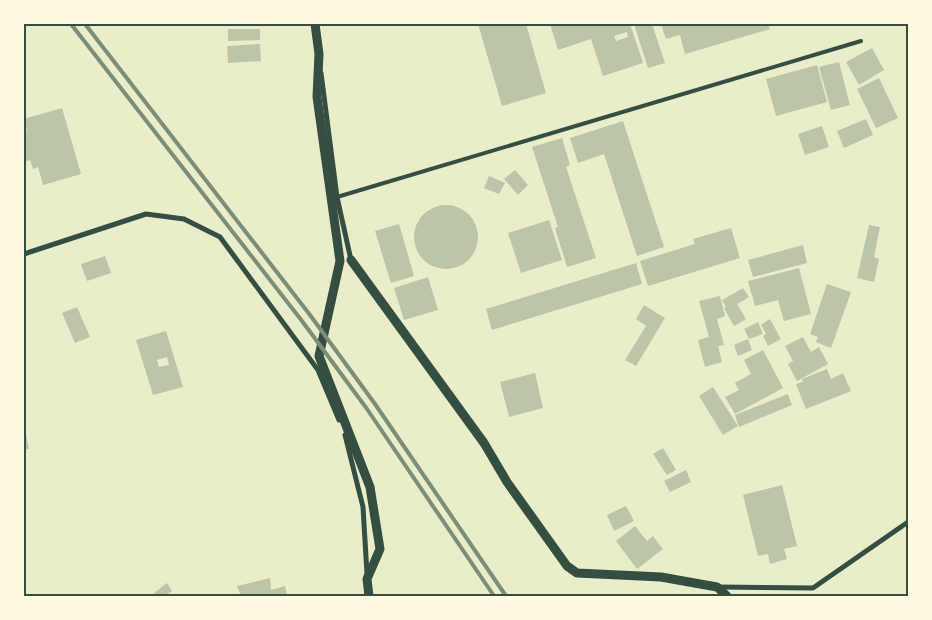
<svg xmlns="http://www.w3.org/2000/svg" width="932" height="620" font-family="Arial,sans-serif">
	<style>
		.building { fill: #bcc5a7; fill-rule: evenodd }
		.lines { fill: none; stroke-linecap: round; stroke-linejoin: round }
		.service { stroke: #344e41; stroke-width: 4 }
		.minor { stroke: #344e41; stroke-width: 5 }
		.tertiary { stroke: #344e41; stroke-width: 9 }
		.rail { stroke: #7c8e77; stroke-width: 4 }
		.neatline { fill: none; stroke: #344e41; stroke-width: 2 }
	</style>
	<rect width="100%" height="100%" fill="#e9edc9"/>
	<path class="building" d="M478,24H526L546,93L502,106Z
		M550,24H630L643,63L603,76L591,39L558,50ZM627,32L628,37L616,41L614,36Z
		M634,24H652L665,63L648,68Z
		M661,24H768L770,29L685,54L680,35L666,39Z
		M228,29H260V40L228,41Z
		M260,44L261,61L228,63L227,46Z
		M872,48L884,70L859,85L846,62Z
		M839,62L850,105L831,110L819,67Z
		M817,65L827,102L776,116L766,79Z
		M879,78L898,118L876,128L857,89Z
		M62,108L81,174L43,185L38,167L33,169L30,160L24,162V133L27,132L24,119Z
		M866,119L873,135L844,148L837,131Z
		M623,121L664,247L637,256L604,154L578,163L570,138Z
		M822,126L829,147L805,155L798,134Z
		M562,138L570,165L566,167L596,258L567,267L555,228L558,227L532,147Z
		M515,170L528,185L518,195L504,179Z
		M489,176L505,183L499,194L484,188Z
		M414 237a32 32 0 1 1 64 0a32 32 0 1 1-64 0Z
		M549,220L562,260L521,273L508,233Z
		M399,224L414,276L391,283L375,231Z
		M869,225L880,227L874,257L879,259L874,282L857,278Z
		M731,228L740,258L648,286L640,261L695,244L693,239Z
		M803,245L807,263L753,277L748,260Z
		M105,256L111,273L87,281L81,264Z
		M636,263L642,284L492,330L486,309Z
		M799,268L811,314L784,321L778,300L755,306L748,281Z
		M428,277L438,310L404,320L394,288Z
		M827,284L851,292L831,348L816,342L818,337L810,334Z
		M743,288L749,297L737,304L746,319L734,326L724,308L726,307L722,300Z
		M720,296L725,316L717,319L724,345L718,346L722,362L705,367L698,340L709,337L699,301Z
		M644,305L665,318L636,366L625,360L646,326L636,319Z
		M77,307L90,337L75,343L62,313Z
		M770,319L781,339L768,346L763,336L766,334L761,325Z
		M758,322L763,334L749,339L744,329Z
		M166,331L183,387L153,395L136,340ZM167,357L169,365L159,367L157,360Z
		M803,337L811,352L819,347L828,364L797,381L788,364L793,361L785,346Z
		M748,339L752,350L738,356L734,345Z
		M763,350L783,388L735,414L725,397L739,390L735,383L751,374L744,360Z
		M827,369L831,379L843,373L851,391L806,409L796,384L803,382L802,379Z
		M535,373L543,408L509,417L500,382Z
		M713,387L738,426L723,435L699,396Z
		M788,394L792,405L739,427L735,415Z
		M24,425L29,449L24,450Z
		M663,448L676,470L667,475L653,454Z
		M686,470L691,482L670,492L664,481Z
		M782,485L797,546L784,549L787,559L770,564L768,554L758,556L743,495Z
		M626,506L634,521L614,531L607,515Z
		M635,526L647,541L653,536L663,549L637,569L616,541Z
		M270,578L271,590L285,586L287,596H241L237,586Z
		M167,583L172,591L165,596H157L154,593Z"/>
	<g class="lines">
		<path class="service" d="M337,197L861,41"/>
		<path class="minor" d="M321,73L337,197L351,260
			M24,254L146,214L184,219L220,237L318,370L339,420
			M345,435L363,507L367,574
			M717,587L813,588L908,522"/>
		<path class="tertiary" d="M315,24L319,54L317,97L340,261L319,356L370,487L380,549L367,579L369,596
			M351,260L484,443L507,482L567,566L577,573L661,577L717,587L727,596"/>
		<path class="rail" d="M71,24L302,321L367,409L494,596
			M85,24L310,315L375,404L506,596"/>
	</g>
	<rect width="932" height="620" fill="none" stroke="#fefae0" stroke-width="50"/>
	<rect x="25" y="25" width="882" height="570" class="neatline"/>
</svg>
